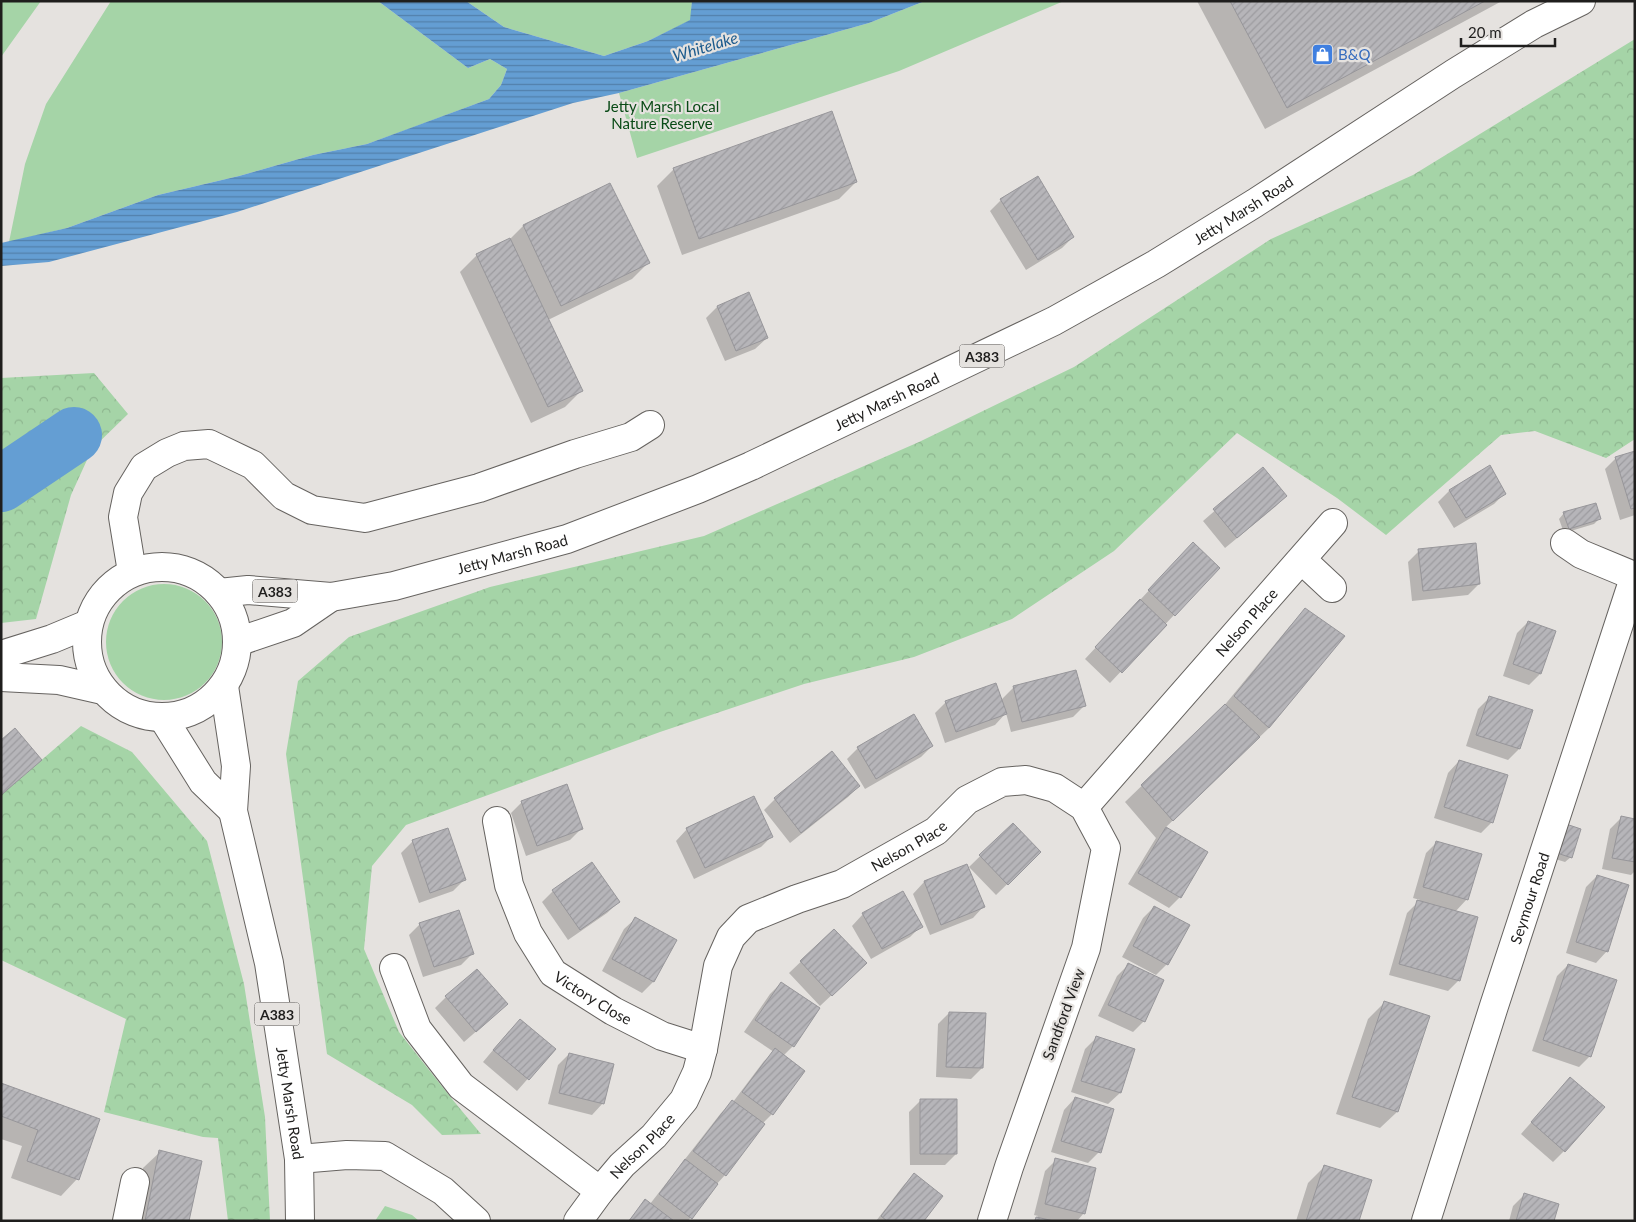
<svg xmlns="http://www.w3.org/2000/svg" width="1636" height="1222" font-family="Lato,sans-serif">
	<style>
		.green { fill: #a5d4a7 }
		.forest { fill: url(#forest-crowns) }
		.water { fill: url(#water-rules) }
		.shadow { fill: #0003 }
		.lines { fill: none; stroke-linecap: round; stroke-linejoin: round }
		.river { stroke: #649ed3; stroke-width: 56 }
		.building { fill: url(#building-hatch); stroke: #97969a }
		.minor-casing { stroke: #666360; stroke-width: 30 }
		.major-casing { stroke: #666360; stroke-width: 30 }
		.minor { stroke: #fff; stroke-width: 28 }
		.major { stroke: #fff; stroke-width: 28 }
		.labels { text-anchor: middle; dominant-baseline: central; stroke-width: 4.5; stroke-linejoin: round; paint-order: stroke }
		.shield { fill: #e5e2df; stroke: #5a5957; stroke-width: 1 }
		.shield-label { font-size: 14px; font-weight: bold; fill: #1f1e1d }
		.shop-label { font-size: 15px; fill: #366cbe; stroke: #e5e2df; text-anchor: start }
		.park-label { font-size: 15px; fill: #094a16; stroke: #e5e2df }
		.street-label { font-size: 15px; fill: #1f1e1d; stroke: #e5e2df }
		.water-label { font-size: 16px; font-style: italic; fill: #1c5b8d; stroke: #e5e2df }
	</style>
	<defs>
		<pattern id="forest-crowns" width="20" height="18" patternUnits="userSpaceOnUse" patternTransform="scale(1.25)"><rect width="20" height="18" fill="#a5d4a7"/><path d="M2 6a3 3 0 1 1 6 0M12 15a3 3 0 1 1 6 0" fill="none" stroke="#8eb68f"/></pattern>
		<pattern id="water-rules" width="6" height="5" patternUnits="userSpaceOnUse" patternTransform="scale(1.25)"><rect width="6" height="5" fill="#649ed3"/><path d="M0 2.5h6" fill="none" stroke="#5280ab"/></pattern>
		<pattern id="building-hatch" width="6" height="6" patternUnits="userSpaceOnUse" patternTransform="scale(1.25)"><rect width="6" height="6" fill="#b6b5b9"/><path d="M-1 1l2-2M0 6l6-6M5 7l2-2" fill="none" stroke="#9c9b9f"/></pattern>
	</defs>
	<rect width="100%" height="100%" fill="#e5e2df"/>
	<path class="green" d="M1,1H41L1,57Z
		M111,1H378L468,68L490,59L507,69L501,85L489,99L403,131L367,144L313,155L239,176L158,195L67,228L9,242L25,164L46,104Z
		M466,1H692L691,20L648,41L604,56L504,27Z
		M925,1H1064L899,71L637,158L619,93L869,23Z
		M106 642a58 58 0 1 1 116 0a58 58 0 1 1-116 0Z
		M385,1206L412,1215L419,1221H375Z"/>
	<path class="forest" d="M1635,39V439L1606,458L1535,431L1501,435L1386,535L1337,498L1237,433L1114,551L1012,619L914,657L804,684L660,732L406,825L372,866L364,949L399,1032L452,1099L481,1134L442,1135L412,1105L327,1054L286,754L298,681L349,637L490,587L704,536L919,442L1074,367L1271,239L1413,175Z
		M94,373L128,414L92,449L71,495L36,619L1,623V378Z
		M81,726L132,752L207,841L244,984L265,1117L270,1221H228L218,1138L203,1137L104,1112L126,1019L1,960V795Z"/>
	<path class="water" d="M378,1H466L504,27L604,56L648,41L690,20L692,1H925L869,23L619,93L573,103L237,212L49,262L1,266V243L67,228L158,195L239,176L313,155L367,144L489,99L501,85L507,69L490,59L468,68Z"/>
	<path class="shadow" d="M1197,1H1502L1265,129Z
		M674,169L856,182L839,199L682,255L657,186Z
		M610,185L649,262L632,279L548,320L581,391L565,407L531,423L460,272L477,255L510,239L523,226Z
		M1001,200L1073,237L1062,248L1026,270L990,211Z
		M717,307L767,338L755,349L725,361L706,318Z
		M1635,452V515L1620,520L1605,469L1616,458Z
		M1489,467L1505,493L1494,504L1454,528L1438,502L1449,491Z
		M1263,469L1286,496L1275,507L1225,548L1203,521Z
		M1564,513L1599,519L1594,524L1564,533L1559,519Z
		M1419,551L1479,584L1468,595L1412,601L1408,562Z
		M1182,555L1174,615L1110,683L1085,659Z
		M1305,610L1343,636L1269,728L1165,828L1207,853L1180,897L1169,908L1128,884L1156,838L1125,802L1223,707L1289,627Z
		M1528,622L1540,674L1529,685L1503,676L1517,633Z
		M1014,687L1084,706L1073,717L1011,732L1006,713L995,725L945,743L935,713L946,702L1001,700Z
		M1489,698L1531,711L1519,749L1508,760L1466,746L1478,709Z
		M1,741L40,760L1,796Z
		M932,746L921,757L865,789L847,759L858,748Z
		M832,753L859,786L848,797L790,843L764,810L775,799Z
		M1459,761L1492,822L1481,833L1434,818L1448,773Z
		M522,802L581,829L570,840L526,856L511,813Z
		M1621,818L1635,821V871L1631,875L1602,869L1610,829Z
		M1013,824L1040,852L996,895L969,867Z
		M687,829L772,836L761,847L694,879L676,841Z
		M447,830L464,880L453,891L419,903L401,853L412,842Z
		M1580,830L1571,857L1565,862L1552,858Z
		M1437,842L1467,899L1455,912L1459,980L1448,991L1389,975L1407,913L1420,900L1413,898L1426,853Z
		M967,865L984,906L973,918L930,935L913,894L924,882Z
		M1597,876L1607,951L1596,963L1566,953L1586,887Z
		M553,891L619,902L607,913L568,940L542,902Z
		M1154,907L1167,964L1156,975L1122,957L1143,918Z
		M863,914L921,926L910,937L871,959L852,926Z
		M636,918L675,940L653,982L642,993L602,971L624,929Z
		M420,924L472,954L461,965L423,977L409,935Z
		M834,930L854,974L820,1006L789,973Z
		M1128,965L1144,1021L1133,1032L1098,1016L1117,976Z
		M1568,965L1590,1056L1579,1067L1532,1051L1557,976Z
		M781,983L818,1008L793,1046L783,1056L772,1114L762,1124L725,1175L715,1186L688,1221H628L645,1201L650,1204L721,1113L733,1102L764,1061L774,1052L744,1032L770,994Z
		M446,997L495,1015L464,1042L435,1008Z
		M1385,1002L1429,1017L1397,1112L1380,1128L1336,1114L1368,1019Z
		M949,1013L982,1068L971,1079L936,1077L938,1024Z
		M509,1031L554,1049L517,1091L483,1062Z
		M1096,1038L1133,1050L1120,1093L1108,1104L1071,1092L1085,1049Z
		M569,1054L603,1103L592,1115L548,1104L558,1065Z
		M1,1085L98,1120L77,1179L61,1196L11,1178L22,1146L1,1139Z
		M1560,1090L1564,1151L1553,1162L1521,1134Z
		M1075,1098L1099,1152L1088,1163L1051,1152L1064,1110Z
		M920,1101L956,1154L945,1165H910L909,1112Z
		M160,1152L188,1221H132L143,1168Z
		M1056,1160L1084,1213L1077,1221H1033L1038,1216L1034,1215L1045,1171Z
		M1325,1166L1358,1221H1296L1308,1183Z
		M914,1174L922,1221H876L903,1186Z
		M1525,1194L1553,1221H1509L1513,1206Z"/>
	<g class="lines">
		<path class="river" d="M1,484L74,435"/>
	</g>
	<path class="building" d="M1230,1H1485L1287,108Z
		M832,111L857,182L699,239L673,168Z
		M1038,176L1074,237L1038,260L1000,199Z
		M610,183L650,263L561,306L523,225Z
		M510,238L583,391L548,407L476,254Z
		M749,292L768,338L736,351L717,306Z
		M1635,451V508L1631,509L1615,457Z
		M1490,465L1506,494L1466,518L1449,490Z
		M1263,467L1287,496L1237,538L1213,509Z
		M1596,503L1601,519L1569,529L1563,512Z
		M1193,542L1220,568L1175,616L1148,590Z
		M1476,543L1480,584L1423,591L1418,549Z
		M1140,599L1167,625L1122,673L1095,647Z
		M1305,608L1345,636L1269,728L1234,696Z
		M1528,621L1556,631L1541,674L1513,664Z
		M1076,670L1086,706L1022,722L1013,686Z
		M996,683L1007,714L956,732L945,701Z
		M1489,696L1533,710L1520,749L1476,735Z
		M1225,704L1260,737L1173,821L1141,785Z
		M914,714L933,746L876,779L857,747Z
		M15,728L42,760L1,795V740Z
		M832,751L860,786L801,833L774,798Z
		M1459,760L1508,775L1493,823L1444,807Z
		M567,784L583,829L537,846L521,801Z
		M754,796L773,837L705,868L686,828Z
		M1621,816L1635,819V862L1612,858Z
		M1013,823L1041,852L1008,885L979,855Z
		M1566,824L1581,829L1572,858L1557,853Z
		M1166,827L1208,852L1181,898L1138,873Z
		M448,828L466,880L430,893L412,840Z
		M1436,841L1482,854L1468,900L1423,887Z
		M592,862L620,902L580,930L552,890Z
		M967,864L985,907L941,925L924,881Z
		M1597,875L1629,885L1608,952L1576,942Z
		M903,891L923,927L882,949L862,913Z
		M1417,900L1478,917L1460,981L1399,964Z
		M1154,906L1190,925L1168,965L1133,946Z
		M459,910L474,954L434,967L419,923Z
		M635,917L677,940L654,982L612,959Z
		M834,929L867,963L832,996L800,961Z
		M1128,963L1164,980L1145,1022L1108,1005Z
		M1568,964L1617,980L1591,1057L1543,1040Z
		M477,969L508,1004L476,1032L445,996Z
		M781,982L820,1008L794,1047L755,1020Z
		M1384,1001L1430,1016L1398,1112L1352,1097Z
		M949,1012L986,1013L983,1068L946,1067Z
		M520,1019L556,1049L529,1080L493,1050Z
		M1096,1036L1135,1049L1121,1093L1081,1081Z
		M775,1048L805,1071L773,1115L742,1092Z
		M569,1053L614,1064L604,1104L559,1093Z
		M1570,1077L1605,1107L1565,1152L1531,1122Z
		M1,1083L100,1119L79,1180L27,1161L38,1130L1,1116Z
		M1075,1097L1114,1109L1101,1153L1061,1141Z
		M920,1099H957V1154H920Z
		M732,1100L765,1124L726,1176L693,1151Z
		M159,1150L202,1161L189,1221H145Z
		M1055,1158L1096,1168L1085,1214L1045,1204Z
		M685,1159L718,1184L692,1219L659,1194Z
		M1324,1165L1372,1180L1359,1221H1306Z
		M914,1173L943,1196L924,1221H887L881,1216Z
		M1524,1193L1559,1204L1554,1221H1516Z
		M645,1199L674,1221H629Z
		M1036,1217L1054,1221H1035Z"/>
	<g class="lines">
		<defs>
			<g id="minor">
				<path d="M1565,543L1581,554L1634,576"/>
				<path d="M1302,560L1332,588"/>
				<path d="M132,572L123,517L128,493L144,467L167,453L184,446L209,444L253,465L284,496L312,510L365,518L479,488L575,454L631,437L650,425"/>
				<path d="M1,655L52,639L88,624"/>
				<path d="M1,677L59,680L103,690"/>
				<path id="s1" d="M1084,807L1333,523"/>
				<path id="s2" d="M497,821L509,885L528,933L553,973L613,1011L662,1036L703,1049"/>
				<path d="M394,968L417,1029L461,1086L600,1191"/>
				<path d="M299,1159L347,1155L385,1156L443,1191L476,1221"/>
				<path d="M127,1221L135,1182"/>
				<path id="s3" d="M578,1221L600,1191L622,1165L654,1136L684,1100L697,1072L703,1049L718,966L731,937L748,919L797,899L842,884L936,831L967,800L1002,782L1026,780L1055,788L1084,807L1106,848L1086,948L1009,1167L992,1221"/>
				<path id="s4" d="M1426,1221L1494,1006L1635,575"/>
			</g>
			<g id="major">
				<circle cx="162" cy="642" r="75"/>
				<path id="s5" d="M219,593L248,590L331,597L394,586L567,539L698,489L751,466L1054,321L1156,264L1255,203L1453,74L1534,24L1581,1"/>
				<path d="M237,642L293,623L331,597"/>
				<path id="s6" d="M224,686L236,766L233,811L269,963L299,1159L300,1221"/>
				<path d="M163,718L203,782L233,811"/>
			</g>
		</defs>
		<use href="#minor" class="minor-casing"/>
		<use href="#major" class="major-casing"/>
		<use href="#minor" class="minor"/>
		<use href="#major" class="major"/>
	</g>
	<defs>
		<symbol id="shop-square" viewBox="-11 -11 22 22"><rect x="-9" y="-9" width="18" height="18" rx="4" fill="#3f7fe0" stroke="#e5e2df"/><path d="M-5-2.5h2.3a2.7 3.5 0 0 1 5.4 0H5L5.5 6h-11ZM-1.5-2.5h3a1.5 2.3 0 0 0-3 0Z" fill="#fff"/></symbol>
	</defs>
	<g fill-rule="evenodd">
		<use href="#shop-square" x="1310" y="42" width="25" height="25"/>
	</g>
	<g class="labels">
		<g class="shield">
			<rect x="959.5" y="344.5" width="45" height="23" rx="4"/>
			<rect x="252.5" y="579.5" width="45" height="23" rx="4"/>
			<rect x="254.5" y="1002.5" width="45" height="23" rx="4"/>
		</g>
		<g class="shield-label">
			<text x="982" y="356">A383</text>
			<text x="275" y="591">A383</text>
			<text x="277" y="1014">A383</text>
		</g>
		<g class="shop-label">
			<text x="1338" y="54">B&amp;Q</text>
		</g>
		<g class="park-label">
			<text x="662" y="106">Jetty Marsh Local<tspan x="662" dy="17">Nature Reserve</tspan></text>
		</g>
		<g class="street-label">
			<text stroke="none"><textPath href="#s5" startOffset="1109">Jetty Marsh Road</textPath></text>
			<text stroke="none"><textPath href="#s5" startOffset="704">Jetty Marsh Road</textPath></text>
			<text stroke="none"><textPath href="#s5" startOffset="299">Jetty Marsh Road</textPath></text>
			<text stroke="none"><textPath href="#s1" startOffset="246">Nelson Place</textPath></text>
			<text stroke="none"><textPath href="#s3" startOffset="534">Nelson Place</textPath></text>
			<text stroke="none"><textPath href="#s4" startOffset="339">Seymour Road</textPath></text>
			<text stroke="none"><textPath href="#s2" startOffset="211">Victory Close</textPath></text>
			<text transform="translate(1063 1014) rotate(-70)">Sandford View</text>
			<text stroke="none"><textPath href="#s6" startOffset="424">Jetty Marsh Road</textPath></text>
			<text stroke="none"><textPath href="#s3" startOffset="99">Nelson Place</textPath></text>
		</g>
		<g class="water-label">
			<text transform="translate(705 46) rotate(-17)">Whitelake</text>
		</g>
	</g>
	<rect width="1636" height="1222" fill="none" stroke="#1f1e1d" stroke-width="5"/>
	<path d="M1461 38v8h94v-8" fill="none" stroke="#1f1e1d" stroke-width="2.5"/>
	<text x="1468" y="38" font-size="15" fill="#1f1e1d" stroke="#e5e2df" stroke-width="4" paint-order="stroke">20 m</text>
</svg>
